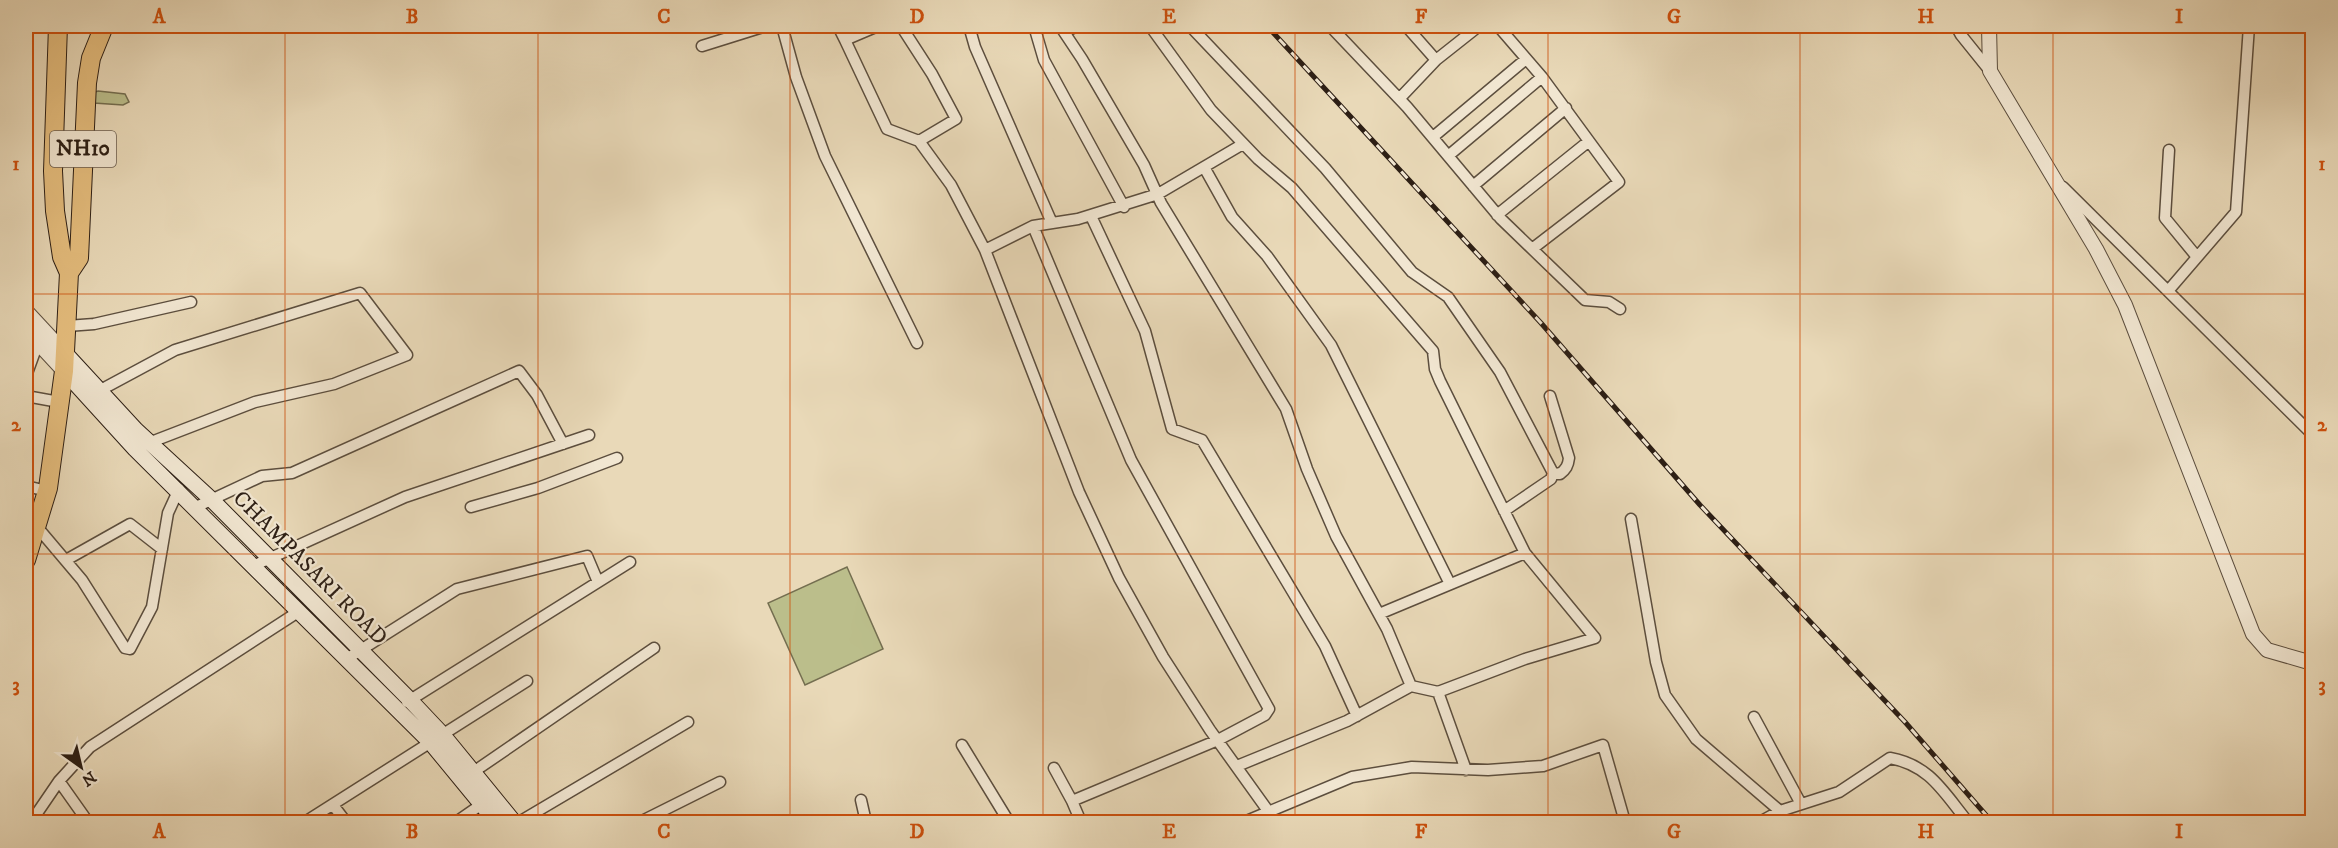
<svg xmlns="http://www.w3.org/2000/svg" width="2338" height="848" font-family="'IM FELL DW Pica',serif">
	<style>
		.green { fill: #bbbe8b; stroke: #746e50; stroke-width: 1.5 }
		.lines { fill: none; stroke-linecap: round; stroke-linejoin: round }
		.minor-casing { stroke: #5c4e3e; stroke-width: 13 }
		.tertiary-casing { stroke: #5c4e3e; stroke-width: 16 }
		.secondary-casing { stroke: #2d1f15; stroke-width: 17 }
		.trunk-casing { stroke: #2d1f15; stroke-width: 20 }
		.minor { stroke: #f1e6d1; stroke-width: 10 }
		.tertiary { stroke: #f1e6d1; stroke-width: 14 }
		.secondary { stroke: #f1e6d1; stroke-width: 15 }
		.trunk { stroke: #e4bc7c; stroke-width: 18 }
		.rail-casing { stroke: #2d1f15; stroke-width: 5 }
		.rail { stroke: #f1e6d1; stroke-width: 3; stroke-dasharray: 9; stroke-linecap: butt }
		.grid { fill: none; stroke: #cc500d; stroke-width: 1.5; stroke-opacity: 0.55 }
		.labels { text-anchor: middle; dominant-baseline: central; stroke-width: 4.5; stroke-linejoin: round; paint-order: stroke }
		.shield { fill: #f1e6d1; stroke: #685b4d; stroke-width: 1.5 }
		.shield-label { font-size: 21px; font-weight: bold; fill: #2d1f15 }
		.street-label { font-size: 22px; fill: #2d1f15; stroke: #f1e6d1 }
		.neatline { fill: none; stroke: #cc500d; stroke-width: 2 }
		.grid-label { font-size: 20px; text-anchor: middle; font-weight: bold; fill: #cc500d }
	</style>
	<rect width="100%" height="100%" fill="#e9d9b8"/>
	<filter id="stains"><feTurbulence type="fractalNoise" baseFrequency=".00333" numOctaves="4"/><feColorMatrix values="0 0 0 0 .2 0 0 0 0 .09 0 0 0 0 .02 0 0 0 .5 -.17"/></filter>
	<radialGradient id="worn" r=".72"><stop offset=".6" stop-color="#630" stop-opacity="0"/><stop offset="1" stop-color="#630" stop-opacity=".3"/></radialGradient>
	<path class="green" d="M98,91L125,94L129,102L123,105L94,103L95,92Z
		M847,567L883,649L805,685L768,603Z"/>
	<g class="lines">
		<defs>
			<path id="minor" d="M782,26L796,77L825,156L917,343
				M838,26L845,40L878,26
				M901,26L932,74L956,119L919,141
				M969,26L975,47L1052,223
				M1034,26L1044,60L1124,207
				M1060,26L1082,59L1144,165L1161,203L1286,409L1307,469L1336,536L1387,629L1411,686L1347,721L1237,766
				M1150,26L1211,110L1258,159L1292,188L1433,351L1435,369L1440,381L1525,553L1595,638L1525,659L1438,692L1411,686
				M1190,26L1325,168L1412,272L1448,297L1500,372L1553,473L1551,479L1504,511
				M1330,26L1407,107L1501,219L1585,300L1609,302L1620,309
				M1406,26L1436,60L1479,26
				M1498,26L1542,77L1619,182L1532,249
				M1956,26L1961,35L1990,71
				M1065,32L1077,26
				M845,40L887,129L919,141L951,185L985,250L1079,492L1119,578L1163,657L1210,730L1276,822
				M702,46L766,26
				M1400,98L1436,60
				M1433,137L1526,59
				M2169,150L2165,218L2197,257
				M1448,156L1542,77
				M1204,167L1232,217L1267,256L1331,345L1450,584
				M1473,186L1566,108
				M2063,187L2312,434
				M1497,215L1589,141
				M1091,216L1145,331L1172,429L1202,440L1325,646L1357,716
				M1033,226L1131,460L1269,709L1265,715L1218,740L1072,801L1081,822
				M985,250L1033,226L1078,219L1158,194L1243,144
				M2168,291L2236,212L2249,26
				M67,326L94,324L191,302
				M26,376L38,343
				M95,393L175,350L360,293L407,355L334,384L255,402L146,444
				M26,396L59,402
				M1550,396L1569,458C1568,466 1566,469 1560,474L1553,473
				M26,486L47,491
				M196,507L262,476L292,473L519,371L537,395L563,444
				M471,507L538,488L617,458
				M1631,519L1656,662L1665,695L1696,739L1780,811
				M38,528L82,580L125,648L130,649L152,607L168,513L179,489
				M66,560L130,524L162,549
				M253,566L405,497L589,435
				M1379,614L1525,553
				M345,660L457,589L587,556L598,582
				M1438,692L1466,770
				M407,702L630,562
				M1754,717L1801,804
				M962,745L1009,822
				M1054,768L1072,801
				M469,775L654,648
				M59,781L88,822
				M861,800L866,822
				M333,805L346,822
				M31,822L59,781L90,747L298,612
				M305,822L527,681
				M456,822L482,804
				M519,822L688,722
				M640,822L720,782
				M1244,822L1352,777L1412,767L1488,770L1543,766L1603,745L1625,822
				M1760,822L1780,811L1839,792L1890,758C1930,765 1944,793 1968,822"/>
			<path id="tertiary" d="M1989,26L1990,71L2096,249L2125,305L2253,634L2267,650L2312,663
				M26,311L65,353
				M26,330L64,371"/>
			<path id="secondary" d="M65,353L136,430L212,500L410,700L443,735L514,822
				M64,371L135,449L431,743L496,822"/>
			<path id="trunk" d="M69,273L79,258L87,83L91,58L104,26
				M26,560L48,488L64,371L69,273L62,257L55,211L53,171L58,26"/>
		</defs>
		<use href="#minor" class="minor-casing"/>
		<use href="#tertiary" class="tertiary-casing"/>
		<use href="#secondary" class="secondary-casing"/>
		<use href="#trunk" class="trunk-casing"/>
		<use href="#minor" class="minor"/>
		<use href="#tertiary" class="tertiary"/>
		<use href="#secondary" class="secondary"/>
		<use href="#trunk" class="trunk"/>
		<defs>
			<path id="rail" d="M1267,26L1541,323L1700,505L1905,722L1992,822"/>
		</defs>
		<use href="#rail" class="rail-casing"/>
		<use href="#rail" class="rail"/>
	</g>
	<path class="grid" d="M285,26V822M538,26V822M790,26V822M1043,26V822M1295,26V822M1548,26V822M1800,26V822M2053,26V822M26,294H2312M26,554H2312"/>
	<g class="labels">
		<rect class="shield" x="50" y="131" width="66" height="36" rx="4.5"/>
		<g class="shield-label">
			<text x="83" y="149">NH10</text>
		</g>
		<g class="street-label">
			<text transform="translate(310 568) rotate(45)">CHAMPASARI ROAD</text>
		</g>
	</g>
	<rect width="2338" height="848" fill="none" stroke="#e9d9b8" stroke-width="66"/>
	<g transform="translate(81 767) rotate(146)" stroke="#f1e6d1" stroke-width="4.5" paint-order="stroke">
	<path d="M0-4.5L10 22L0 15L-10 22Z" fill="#2d1f15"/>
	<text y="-9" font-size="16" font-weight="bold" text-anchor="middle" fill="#2d1f15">N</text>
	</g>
	<rect x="33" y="33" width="2272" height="782" class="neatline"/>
	<g class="grid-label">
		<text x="159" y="23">A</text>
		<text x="412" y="23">B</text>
		<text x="664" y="23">C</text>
		<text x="917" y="23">D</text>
		<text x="1169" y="23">E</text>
		<text x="1421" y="23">F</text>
		<text x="1674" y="23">G</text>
		<text x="1926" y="23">H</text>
		<text x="2179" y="23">I</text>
		<text x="16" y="170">1</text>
		<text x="2322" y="170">1</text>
		<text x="16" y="431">2</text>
		<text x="2322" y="431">2</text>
		<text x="16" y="691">3</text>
		<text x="2322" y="691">3</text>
		<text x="159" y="838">A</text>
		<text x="412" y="838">B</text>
		<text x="664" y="838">C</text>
		<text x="917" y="838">D</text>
		<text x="1169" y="838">E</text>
		<text x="1421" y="838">F</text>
		<text x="1674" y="838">G</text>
		<text x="1926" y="838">H</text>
		<text x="2179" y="838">I</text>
	</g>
	<rect width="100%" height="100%" filter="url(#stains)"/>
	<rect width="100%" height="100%" fill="url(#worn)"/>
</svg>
